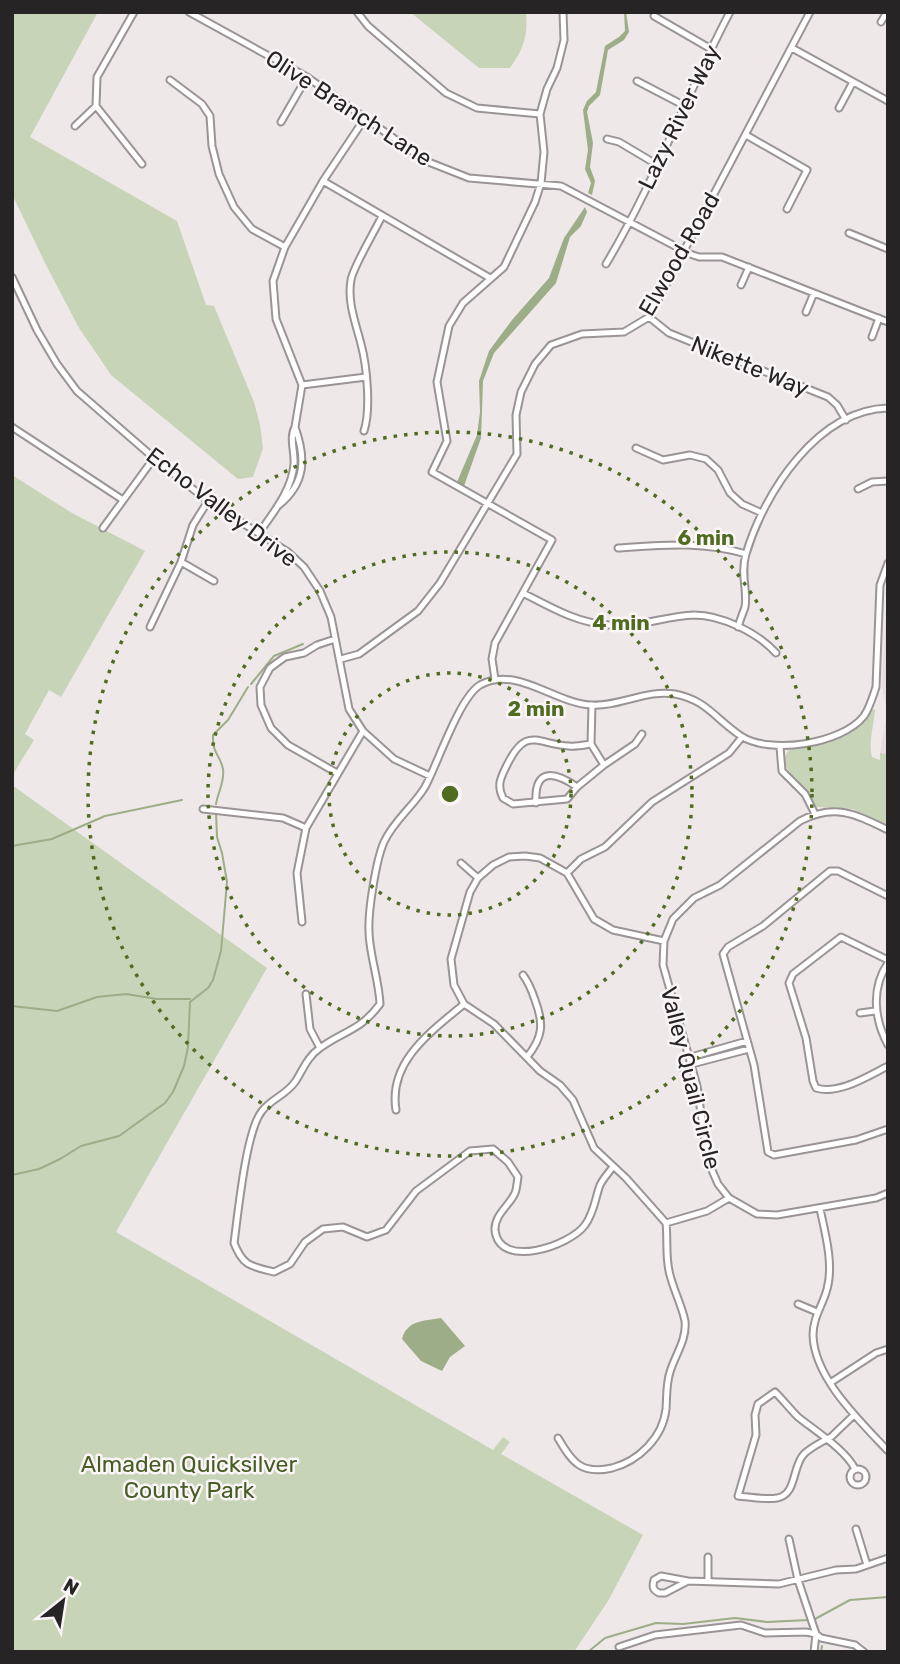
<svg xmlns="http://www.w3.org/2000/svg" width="900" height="1664" font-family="Rubik,sans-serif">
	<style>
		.built { fill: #e8dade }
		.green { fill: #c7d4b7 }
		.water { fill: #9cad87 }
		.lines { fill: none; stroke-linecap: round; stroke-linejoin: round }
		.stream { stroke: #9cad87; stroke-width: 2 }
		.minor-casing { stroke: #9a9496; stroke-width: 9 }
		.minor { stroke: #fff; stroke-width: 5 }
		.ring { fill: none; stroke: #4f6c20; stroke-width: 3.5; stroke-dasharray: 3.5 7 }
		.labels { text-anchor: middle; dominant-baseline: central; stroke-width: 5; stroke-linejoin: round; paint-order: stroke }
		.street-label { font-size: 23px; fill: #262425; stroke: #fbf5f7 }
		.park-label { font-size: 23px; fill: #465d24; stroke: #fbf5f7 }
		.centre { fill: #4f6c20; stroke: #fbf5f7; stroke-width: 3.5 }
		.ring-label { font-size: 21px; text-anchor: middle; font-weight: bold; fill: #4f6c20; stroke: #fbf5f7; stroke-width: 5; stroke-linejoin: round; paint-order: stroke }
	</style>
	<rect width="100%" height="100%" fill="#eee8e9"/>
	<path class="built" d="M888,574V754L880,753L887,713L882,685Z"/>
	<path class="green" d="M12,12H98L30,137L177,221L206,305L214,306L254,402L260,425L263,448L253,477L238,479L111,375L79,328L46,265L12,194Z
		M410,12H526C528,35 524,49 510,68H479Z
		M12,475L72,513L145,551L61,697L49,690L25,734L34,740L12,776Z
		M873,709L875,710C874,724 868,744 872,757L880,760V753L888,754V825L853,809L817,807C813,801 809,794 805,788C796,777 776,766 789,750C824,741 851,745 873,709Z
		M12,785L267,968L116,1232L493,1450L503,1437L510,1442L501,1454L643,1535L608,1601L574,1652H12Z"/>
	<path class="water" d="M624,12H626L629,32L624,40L608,50L600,95L589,106L587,112L593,143L590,167L595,181L592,195L588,193L591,183L585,169L588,150L583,110L587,101L596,92L605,46L619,37L625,31Z
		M585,207L587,212L581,226L570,237L556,283L494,353L483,381L481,438L464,486L457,482L477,435L480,412L479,381L489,351L512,320L549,278L564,238Z
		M441,1318L465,1346L450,1357L442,1371L421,1361L402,1339C407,1320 424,1321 441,1318Z"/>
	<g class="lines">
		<path class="stream" d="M251,684L274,656L303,644
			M216,804C218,792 225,781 223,769C220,754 212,754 213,735L228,720L248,687
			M12,846L52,839L105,816L182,800
			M12,1006L57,1011L97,997L126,994L157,999H190
			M12,1175L39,1169L60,1159L81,1146L119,1136L165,1103L173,1092L184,1066L188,1047L190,1002L208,988L213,980L221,951L227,882L222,853L217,837L216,813
			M815,1619L850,1600L888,1597
			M588,1652L605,1638L656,1623L683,1624L735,1618L767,1622L809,1620
			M821,1652L822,1646"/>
		<defs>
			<path id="minor" d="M189,12L307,77L426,161L469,178L561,186L690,254L699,257H722L888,322
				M357,12L368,26L446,93L477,108L540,114
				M654,16L711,49
				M881,22L887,12
				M792,48L888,101
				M170,80L202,104L210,116L212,146L219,174L234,207L252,229L285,247
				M637,81L685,106
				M96,106L142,164
				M839,108L853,82
				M281,122L307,77
				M75,126L96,106L97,77L134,12
				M746,135L807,170L787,209
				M607,139L619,142L656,164
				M323,181L490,278
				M849,233L888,249
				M606,264C654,184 686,95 730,12
				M12,277L37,330L57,364L77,391L154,458L208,501L288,552L304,567L320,591L331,617L349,709L363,731L394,759L430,776
				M741,285L749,267
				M806,312L814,293
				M649,317L669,333L828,397L837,405L846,420
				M872,337L879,318
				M302,385L366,377
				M12,427L123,500
				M364,431C371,410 367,366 361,344C356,324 347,302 351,280C353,267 375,231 382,216
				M636,448L663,460L690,455L706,459L718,470L730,493L742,504L762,513
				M858,489L872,482L888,481
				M279,505C306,483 306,458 295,427
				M103,528L154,458
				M259,533C273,513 292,490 294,464C295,452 289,438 295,427L302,385L276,319L273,281L285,247L323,181L365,118
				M618,548C664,545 701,541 746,554
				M181,562L214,581
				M523,593C550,607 577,623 609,625C638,628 665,616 694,615C722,615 758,633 776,653
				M150,627L181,562L193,525L208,501
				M738,627C740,620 743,613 745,607C748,591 740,574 746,554C764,493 817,410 888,408
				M335,639L317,645L304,653L285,657L270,668L260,687L261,705L271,728L288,745L337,773
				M341,659L359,654L418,611L440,583L517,454L516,415L521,392L535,364L551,345L582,334L624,332L649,317L810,12
				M495,679L492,659L495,643L552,540L432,472L447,441L437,382L449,326L463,303L504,267L535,202L541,183L544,152L540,114L547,89L557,68L564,40L563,12
				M591,744C584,745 576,747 569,746C536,744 526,725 506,767C500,779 497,786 503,798L513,804L567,799L577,787L604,765L591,744L592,705
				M780,747L782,771L805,794L815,814
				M604,765L635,744L642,734
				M536,803C534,768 554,771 577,787
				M203,809L283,818L306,828
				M888,830C855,814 835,803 800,821L720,885L694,898L673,919L664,941L663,965L697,1086L708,1161L718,1184L729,1198L757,1214L777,1215L876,1198L888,1193
				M461,863L478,878
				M567,873L581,859L605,847L652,802L729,753L742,737
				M888,896L838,871H830L763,926L728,947L723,954L754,1065L768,1152L774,1155L856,1140L888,1129
				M302,922L297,873L306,828L363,731
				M888,960L841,937L793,974L789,983L806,1038L813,1081L816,1088C839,1095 868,1076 888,1066
				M888,963C871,988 874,1019 888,1045
				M523,975C529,983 532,991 535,1000C544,1024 543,1037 527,1057
				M306,994L310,1029L320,1048
				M860,1013L875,1011
				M691,1057L747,1041
				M692,1064L749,1049
				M396,1110C388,1061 432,1031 464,1004
				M613,1167C608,1173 603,1179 600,1185C595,1199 594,1213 585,1225C570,1246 499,1270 495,1230C494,1215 510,1205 515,1193C517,1188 517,1182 518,1177L508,1162L493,1149L470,1151L416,1191L386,1230L367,1237L343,1227L323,1229L305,1242L290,1264L274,1272C250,1266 243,1266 234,1243C238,1214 246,1130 262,1111C271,1099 286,1095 295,1082C303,1070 307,1057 320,1048C345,1030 360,1031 380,1004C379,980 369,953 369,931C368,911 376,860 384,842C394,820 413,807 425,787C438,763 459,698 480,685C516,665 554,703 591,705C619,707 647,689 675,694C707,700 716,720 741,736C770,755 842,744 864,716C870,707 873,696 876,687L880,585L888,563
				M820,1209C825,1232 834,1265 827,1289C823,1305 813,1317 813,1335C814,1378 860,1421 888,1451
				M666,1223L707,1211L729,1198
				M798,1304L817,1312
				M830,1383L876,1353L888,1349
				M854,1415L831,1437L827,1439C820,1443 810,1448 804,1454C792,1466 797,1495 777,1498C765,1500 750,1497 738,1496L756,1435L755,1415L758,1404L775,1392C783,1400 790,1409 798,1417C814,1430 846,1450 855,1469
				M558,1438C572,1462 581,1475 612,1468C639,1461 663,1437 666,1409C667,1396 666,1384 670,1372C675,1355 687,1340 685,1321C682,1306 674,1291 670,1275C665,1258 668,1241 666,1223L626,1178L594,1148L573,1100L560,1085L540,1071L494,1024L464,1004L454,985L451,959L470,892L478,878L493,865L509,857L525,856L540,858L567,873L594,919L613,930L664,941
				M850 1477a8 8 0 1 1 16 0a8 8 0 1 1-16 0Z
				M856,1529L867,1565
				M789,1539L798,1580L816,1634L814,1652
				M708,1580V1557
				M688,1581L665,1593H659C653,1590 652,1587 654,1580L661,1576L688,1581L779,1584L836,1570L856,1569L888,1558
				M619,1647L655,1635L741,1625L765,1633L806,1632L816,1634L821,1638L855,1645L864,1652"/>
		</defs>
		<use href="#minor" class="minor-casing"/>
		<use href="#minor" class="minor"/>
	</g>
	<g class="ring">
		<circle cx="450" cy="794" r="121"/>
		<circle cx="450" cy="794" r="242"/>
		<circle cx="450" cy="794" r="362"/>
	</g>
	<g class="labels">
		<g class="street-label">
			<text transform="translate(349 108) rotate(33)">Olive Branch Lane</text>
			<text transform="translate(679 117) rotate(-64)">Lazy River Way</text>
			<text transform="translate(679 254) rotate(-60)">Elwood Road</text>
			<text transform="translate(750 366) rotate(22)">Nikette Way</text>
			<text transform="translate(222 507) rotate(37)">Echo Valley Drive</text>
			<text transform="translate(691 1078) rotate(76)">Valley Quail Circle</text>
		</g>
		<g class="park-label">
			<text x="189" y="1464">Almaden Quicksilver<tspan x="189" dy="26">County Park</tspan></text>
		</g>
	</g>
	<circle cx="450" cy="794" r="10" class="centre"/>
	<g class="ring-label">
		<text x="706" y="545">6 min</text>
		<text x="621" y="630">4 min</text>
		<text x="536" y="716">2 min</text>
	</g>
	<rect width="900" height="1664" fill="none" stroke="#262425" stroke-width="28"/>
	<g transform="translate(63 1601) rotate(30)" stroke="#fbf5f7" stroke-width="5" paint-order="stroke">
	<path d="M0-5L12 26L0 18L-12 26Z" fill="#262425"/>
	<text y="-10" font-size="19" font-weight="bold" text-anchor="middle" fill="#262425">N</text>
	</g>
</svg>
